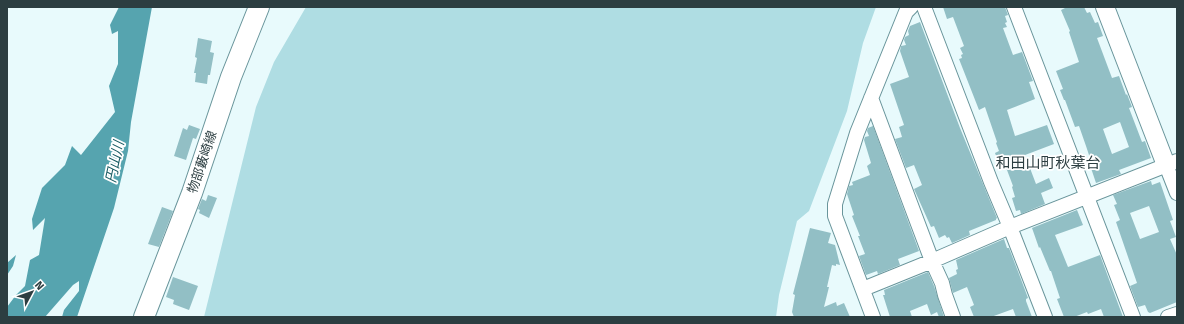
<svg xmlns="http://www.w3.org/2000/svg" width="1184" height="324" font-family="'Fira Sans','Noto Sans JP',sans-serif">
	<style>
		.green { fill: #afdde3 }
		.water { fill: #56a4af }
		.building { fill: #92bfc5; fill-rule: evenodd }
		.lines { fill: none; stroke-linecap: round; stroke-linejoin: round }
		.minor-casing { stroke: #69959b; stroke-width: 16 }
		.tertiary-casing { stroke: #69959b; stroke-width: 20 }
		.secondary-casing { stroke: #69959b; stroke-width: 22 }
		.minor { stroke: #fff; stroke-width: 14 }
		.tertiary { stroke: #fff; stroke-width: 18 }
		.secondary { stroke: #fff; stroke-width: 20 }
		.labels { text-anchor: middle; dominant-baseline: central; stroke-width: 3.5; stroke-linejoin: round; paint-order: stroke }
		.street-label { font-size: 13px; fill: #2c3e41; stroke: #fff }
		.water-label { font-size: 14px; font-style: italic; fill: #1a5c64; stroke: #fff }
		.quarter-label { font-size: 15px; fill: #2c3e41; stroke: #fff }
	</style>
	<rect width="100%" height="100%" fill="#e8fafc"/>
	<path class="green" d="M306,7H876L863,43L847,111L809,211L797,221L779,295L776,317H204L256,107L274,62Z"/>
	<path class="water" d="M119,7H152L131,122L128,151L114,208L77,317H62L64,310L79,291V281L73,285L45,317H7V307L16,295L25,286L30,260L39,255L45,218L33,230L32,219L42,188L65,165L72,146L81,155L115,112L109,86L118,64V31L112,34L110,25Z
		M16,255L13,266L7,275V263Z"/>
	<path class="building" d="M943,7H1005L1008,15L1005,16L1007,22L1005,23L1007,27L1003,28L1013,55L1022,52L1033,81L1029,82L1035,99L1007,110L1015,136L1047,125L1054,144L1025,155L1036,184L1049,178L1053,188L1041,193L1045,204L1021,214L1020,210L1016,211L1012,198L1015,197L1012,187L1013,186L1004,162L999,164L995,153L999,151L996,143L997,142L985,107L979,110L959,59L962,58L961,55L963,54L960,48L964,46L953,17L947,19Z
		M1067,7H1084L1087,13L1090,12L1095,23L1098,22L1103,36L1097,38L1112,78L1119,76L1126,95L1127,94L1132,107L1129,108L1142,142L1145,141L1151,158L1119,170L1121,174L1096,183L1089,162L1091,161L1086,146L1079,126L1075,127L1065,100H1064L1060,90L1063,89L1056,71L1079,62L1069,32L1070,31L1061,10ZM1120,122L1129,147L1112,154L1103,129Z
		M920,22L960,128L997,218L996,219V220L969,231L970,235L952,243L949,237L947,238L945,235L939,238L934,226L931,227L914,189L922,185L914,165L906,168L895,139L902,137L899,127L904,125L890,84L909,77L900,51L901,46L906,45L904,40L905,37L909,35L908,31L910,26Z
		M198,38L212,41L210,52L214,53L210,75H208L207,84L195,82L196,73H194L197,58L195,57Z
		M189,125L200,129L196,139L193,138L186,160L174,156L183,128L187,130Z
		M873,126L919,251L898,259L900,265L878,274L877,271L866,275L859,256L865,254L858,236H860L852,216L854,215L847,194L849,186L853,185L852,182L870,175L867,166L871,163L864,140L865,137L869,136L867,131L868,128Z
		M1151,181L1152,185L1160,182L1173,220L1170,221L1176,237L1170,239L1177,255V302L1150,313L1148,312L1145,305L1138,307L1130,286L1137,283L1116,222L1120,220L1114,205L1117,204L1113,195ZM1149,206L1159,232L1140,239L1130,213Z
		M208,195L217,198L209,218L199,213L200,210L198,209L202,199L206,201Z
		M162,207L173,211L159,247L148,244Z
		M1077,210L1083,225L1055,235L1068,267L1100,255L1123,317H1104L1101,309L1088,314L1087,312L1074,317H1064L1057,299L1060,298L1051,271H1050L1040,247L1039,248L1032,228Z
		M810,228L831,233L828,243L835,245L840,265L836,264V266L832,265L827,287H829L824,307L836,302L837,306L844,303L850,317H794L792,312L795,295L793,294Z
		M1004,239L1007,248H1009L1019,274L1028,298L1026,299V301L1032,317H1016L1013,309L991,317H974L970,307L974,305L967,287L953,293L949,278L957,274L956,270L958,269L956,260Z
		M928,272L934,286L944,317H939L937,312L931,315L927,304L910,311L912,317H890L883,295H885L884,290Z
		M173,277L198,286L189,310L173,304L174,300L166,297Z"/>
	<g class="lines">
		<defs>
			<path id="minor" d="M924,7L991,182L1010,227L1045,317
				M1014,7L1133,317
				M871,98L909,200L932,261L942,283L945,295L953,317
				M1166,165L1177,193
				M863,289L932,261L1010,227L1177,161
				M873,317L835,216V204L857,133L906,12L911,7
				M1168,317L1177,314"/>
			<path id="tertiary" d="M1105,7L1166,165"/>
			<path id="secondary" d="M144,317L192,193L231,77L259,7"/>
		</defs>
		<use href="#minor" class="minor-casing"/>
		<use href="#tertiary" class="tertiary-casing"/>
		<use href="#secondary" class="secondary-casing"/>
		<use href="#minor" class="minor"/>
		<use href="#tertiary" class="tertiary"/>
		<use href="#secondary" class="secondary"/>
	</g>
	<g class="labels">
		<g class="street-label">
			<text transform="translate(202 162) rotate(-71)">物部藪崎線</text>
		</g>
		<g class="water-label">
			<text transform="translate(115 162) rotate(-78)">円山川</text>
		</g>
		<g class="quarter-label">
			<text x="1048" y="163">和田山町秋葉台</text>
		</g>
	</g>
	<rect width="1184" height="324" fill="none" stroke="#2c3e41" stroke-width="16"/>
	<g transform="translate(32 292) rotate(49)" stroke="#ffffff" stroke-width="3" paint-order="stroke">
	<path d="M0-3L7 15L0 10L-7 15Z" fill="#2c3e41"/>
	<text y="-6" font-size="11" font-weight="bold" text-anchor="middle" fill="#2c3e41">N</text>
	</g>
</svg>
